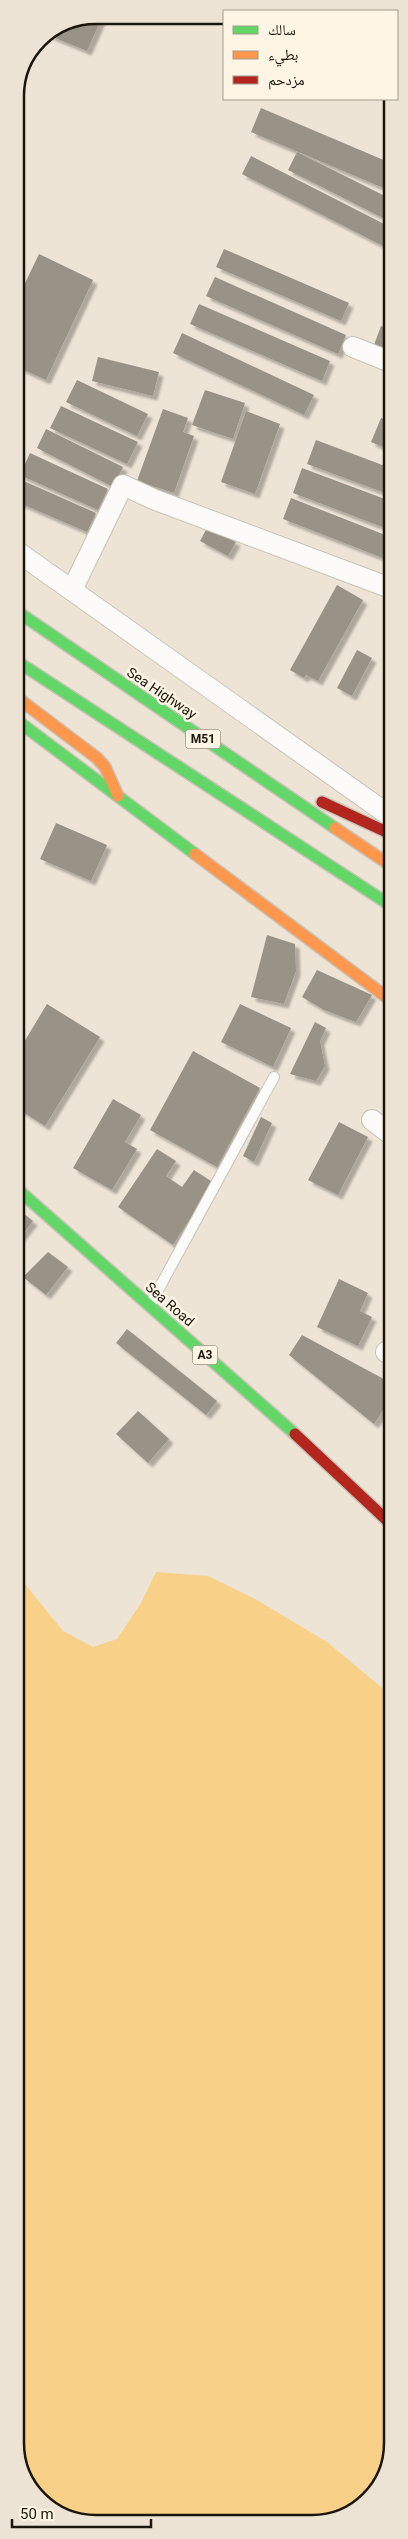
<svg xmlns="http://www.w3.org/2000/svg" width="408" height="2539" font-family="Roboto,'Noto Naskh Arabic',sans-serif">
	<style>
		.water { fill: #f8d087 }
		.building { fill: #989287; filter: url(#shadow) }
		.lines { fill: none; stroke-linecap: round; stroke-linejoin: round }
		.lane-casing { stroke: #c9c2b7; stroke-width: 12 }
		.street-casing { stroke: #c9c2b7; stroke-width: 22 }
		.fast-casing { stroke: #c9c2b7; stroke-width: 14 }
		.slow-casing { stroke: #c9c2b7; stroke-width: 14 }
		.jam-casing { stroke: #c9c2b7; stroke-width: 14 }
		.lane { stroke: #fcfbf9; stroke-width: 10 }
		.street { stroke: #fcfbf9; stroke-width: 20 }
		.fast { stroke: #63d668; stroke-width: 11 }
		.slow { stroke: #ff974d; stroke-width: 11 }
		.jam { stroke: #b3261e; stroke-width: 11 }
		.labels { text-anchor: middle; dominant-baseline: central; stroke-width: 5; stroke-linejoin: round; paint-order: stroke }
		.shield { fill: #fef5e5; stroke: #5f594d; stroke-width: 1 }
		.shield-label { font-size: 12px; font-weight: bold; fill: #1b160c }
		.street-label { font-size: 14px; fill: #1b160c; stroke: #fef5e5 }
		.rim { fill: none; stroke: #1b160c; stroke-width: 2.5 }
	</style>
	<defs>
		<filter id="shadow"><feDropShadow dx="4.5" dy="4.5" stdDeviation="1" flood-color="#0004"/></filter>
	</defs>
	<rect width="100%" height="100%" fill="#ede4d6"/>
	<path class="water" d="M15,1568L24,1583L63,1631L93,1647L117,1639L141,1603L156,1572L208,1576L253,1598L327,1642L393,1697V2443L370,2500L318,2524L75,2521L35,2496L15,2449Z"/>
	<path class="building" d="M96,15H103L87,51L48,35Z
		M261,108L393,164V192L251,132Z
		M297,152L393,200L391,222L288,170Z
		M251,156L392,228L383,246L242,174Z
		M224,249L349,303L341,321L216,267Z
		M39,254L93,280L46,380L15,366V304Z
		M215,277L346,335L338,354L206,296Z
		M199,304L330,361L322,381L190,324Z
		M381,326L393,330V353L374,345Z
		M182,333L314,395L304,415L173,353Z
		M98,357L159,372L153,396L92,381Z
		M77,380L148,414L137,436L66,402Z
		M205,390L245,403L233,439L192,425Z
		M61,406L138,442L127,464L50,428Z
		M163,409L188,418L183,432L194,436L174,493L137,481Z
		M246,411L280,424L255,494L221,482Z
		M381,418L393,422V451L371,442Z
		M46,429L123,467L113,487L37,448Z
		M316,440L393,469V496L307,464Z
		M30,453L108,489L98,510L20,475Z
		M302,468L393,502V531L293,493Z
		M17,478L96,513L87,532L15,501Z
		M291,498L393,538V562L283,519Z
		M208,526L236,542L228,556L200,541Z
		M337,585L363,600L318,681L306,675L304,678L290,670Z
		M357,650L372,658L352,696L337,688Z
		M392,669H393V690L387,689Z
		M56,823L107,845L91,881L40,859Z
		M267,935L295,944L296,971L284,1004L251,997Z
		M317,970L372,995L356,1022L324,1010L302,997Z
		M47,1004L100,1037L45,1126L15,1107V1057Z
		M240,1004L291,1028L273,1067L221,1042Z
		M315,1022L326,1028L320,1041L325,1066L316,1081L290,1074Z
		M193,1051L260,1088L217,1167L150,1130Z
		M113,1099L141,1115L125,1142L137,1149L112,1190L73,1168Z
		M261,1117L272,1123L254,1162L243,1156Z
		M339,1122L368,1137L338,1195L308,1180Z
		M157,1149L176,1161L166,1176L182,1187L194,1170L214,1183L173,1245L118,1207Z
		M15,1207L33,1221L15,1244Z
		M48,1252L68,1267L46,1295L23,1277Z
		M339,1279L368,1293L360,1311L372,1317L358,1346L317,1327Z
		M127,1329L217,1401L206,1415L116,1343Z
		M302,1335L393,1384V1395L374,1424L289,1355Z
		M138,1411L169,1439L148,1463L116,1434Z"/>
	<g class="lines">
		<defs>
			<path id="lane" d="M150,1305L274,1077"/>
			<path id="street" d="M353,347L393,363
				M15,550L393,818
				M72,590L123,485L153,499L393,589
				M372,1120L393,1136
				M386,1352L393,1356"/>
			<path id="fast" d="M15,610L335,828
				M15,660L393,907
				M15,719L195,854
				M15,1187L295,1434"/>
			<path id="slow" d="M15,696L97,758L105,767L118,796
				M335,828L393,867
				M195,854L393,1002"/>
			<path id="jam" d="M322,802L393,835
				M295,1434L393,1526"/>
		</defs>
		<use href="#lane" class="lane-casing"/>
		<use href="#street" class="street-casing"/>
		<use href="#fast" class="fast-casing"/>
		<use href="#slow" class="slow-casing"/>
		<use href="#jam" class="jam-casing"/>
		<use href="#lane" class="lane"/>
		<use href="#street" class="street"/>
		<use href="#fast" class="fast"/>
		<use href="#slow" class="slow"/>
		<use href="#jam" class="jam"/>
	</g>
	<g class="labels">
		<g class="shield">
			<rect x="185.5" y="729.5" width="35" height="19" rx="4"/>
			<rect x="192.5" y="1345.5" width="25" height="19" rx="4"/>
		</g>
		<g class="shield-label">
			<text x="203" y="739">M51</text>
			<text x="205" y="1355">A3</text>
		</g>
		<g class="street-label">
			<text transform="translate(162 693) rotate(34)">Sea Highway</text>
			<text transform="translate(170 1304) rotate(41)">Sea Road</text>
		</g>
	</g>
	<path d="M0 0H408V2539H0ZM96 24H312A72 72 0 0 1 384 96V2443A72 72 0 0 1 312 2515H96A72 72 0 0 1 24 2443V96A72 72 0 0 1 96 24Z" fill="#ece3d4" fill-rule="evenodd"/>
	<path class="rim" d="M96 24H312A72 72 0 0 1 384 96V2443A72 72 0 0 1 312 2515H96A72 72 0 0 1 24 2443V96A72 72 0 0 1 96 24Z"/>
	<rect x="223" y="10" width="175" height="90" fill="#fef5e5" stroke="#a39c8e"/>
	<rect x="233" y="26" width="25" height="8" fill="#63d668" stroke="#a39c8e"/>
	<text x="268" y="35" font-size="15" fill="#1b160c">سالك</text>
	<rect x="233" y="51" width="25" height="8" fill="#ff974d" stroke="#a39c8e"/>
	<text x="268" y="60" font-size="15" fill="#1b160c">بطيء</text>
	<rect x="233" y="76" width="25" height="8" fill="#b3261e" stroke="#a39c8e"/>
	<text x="268" y="85" font-size="15" fill="#1b160c">مزدحم</text>
	<path d="M12 2519v8h139v-8" fill="none" stroke="#1b160c" stroke-width="2.5"/>
	<text x="20" y="2519" font-size="15" fill="#1b160c" stroke="#fef5e5" stroke-width="4" paint-order="stroke">50 m</text>
</svg>
